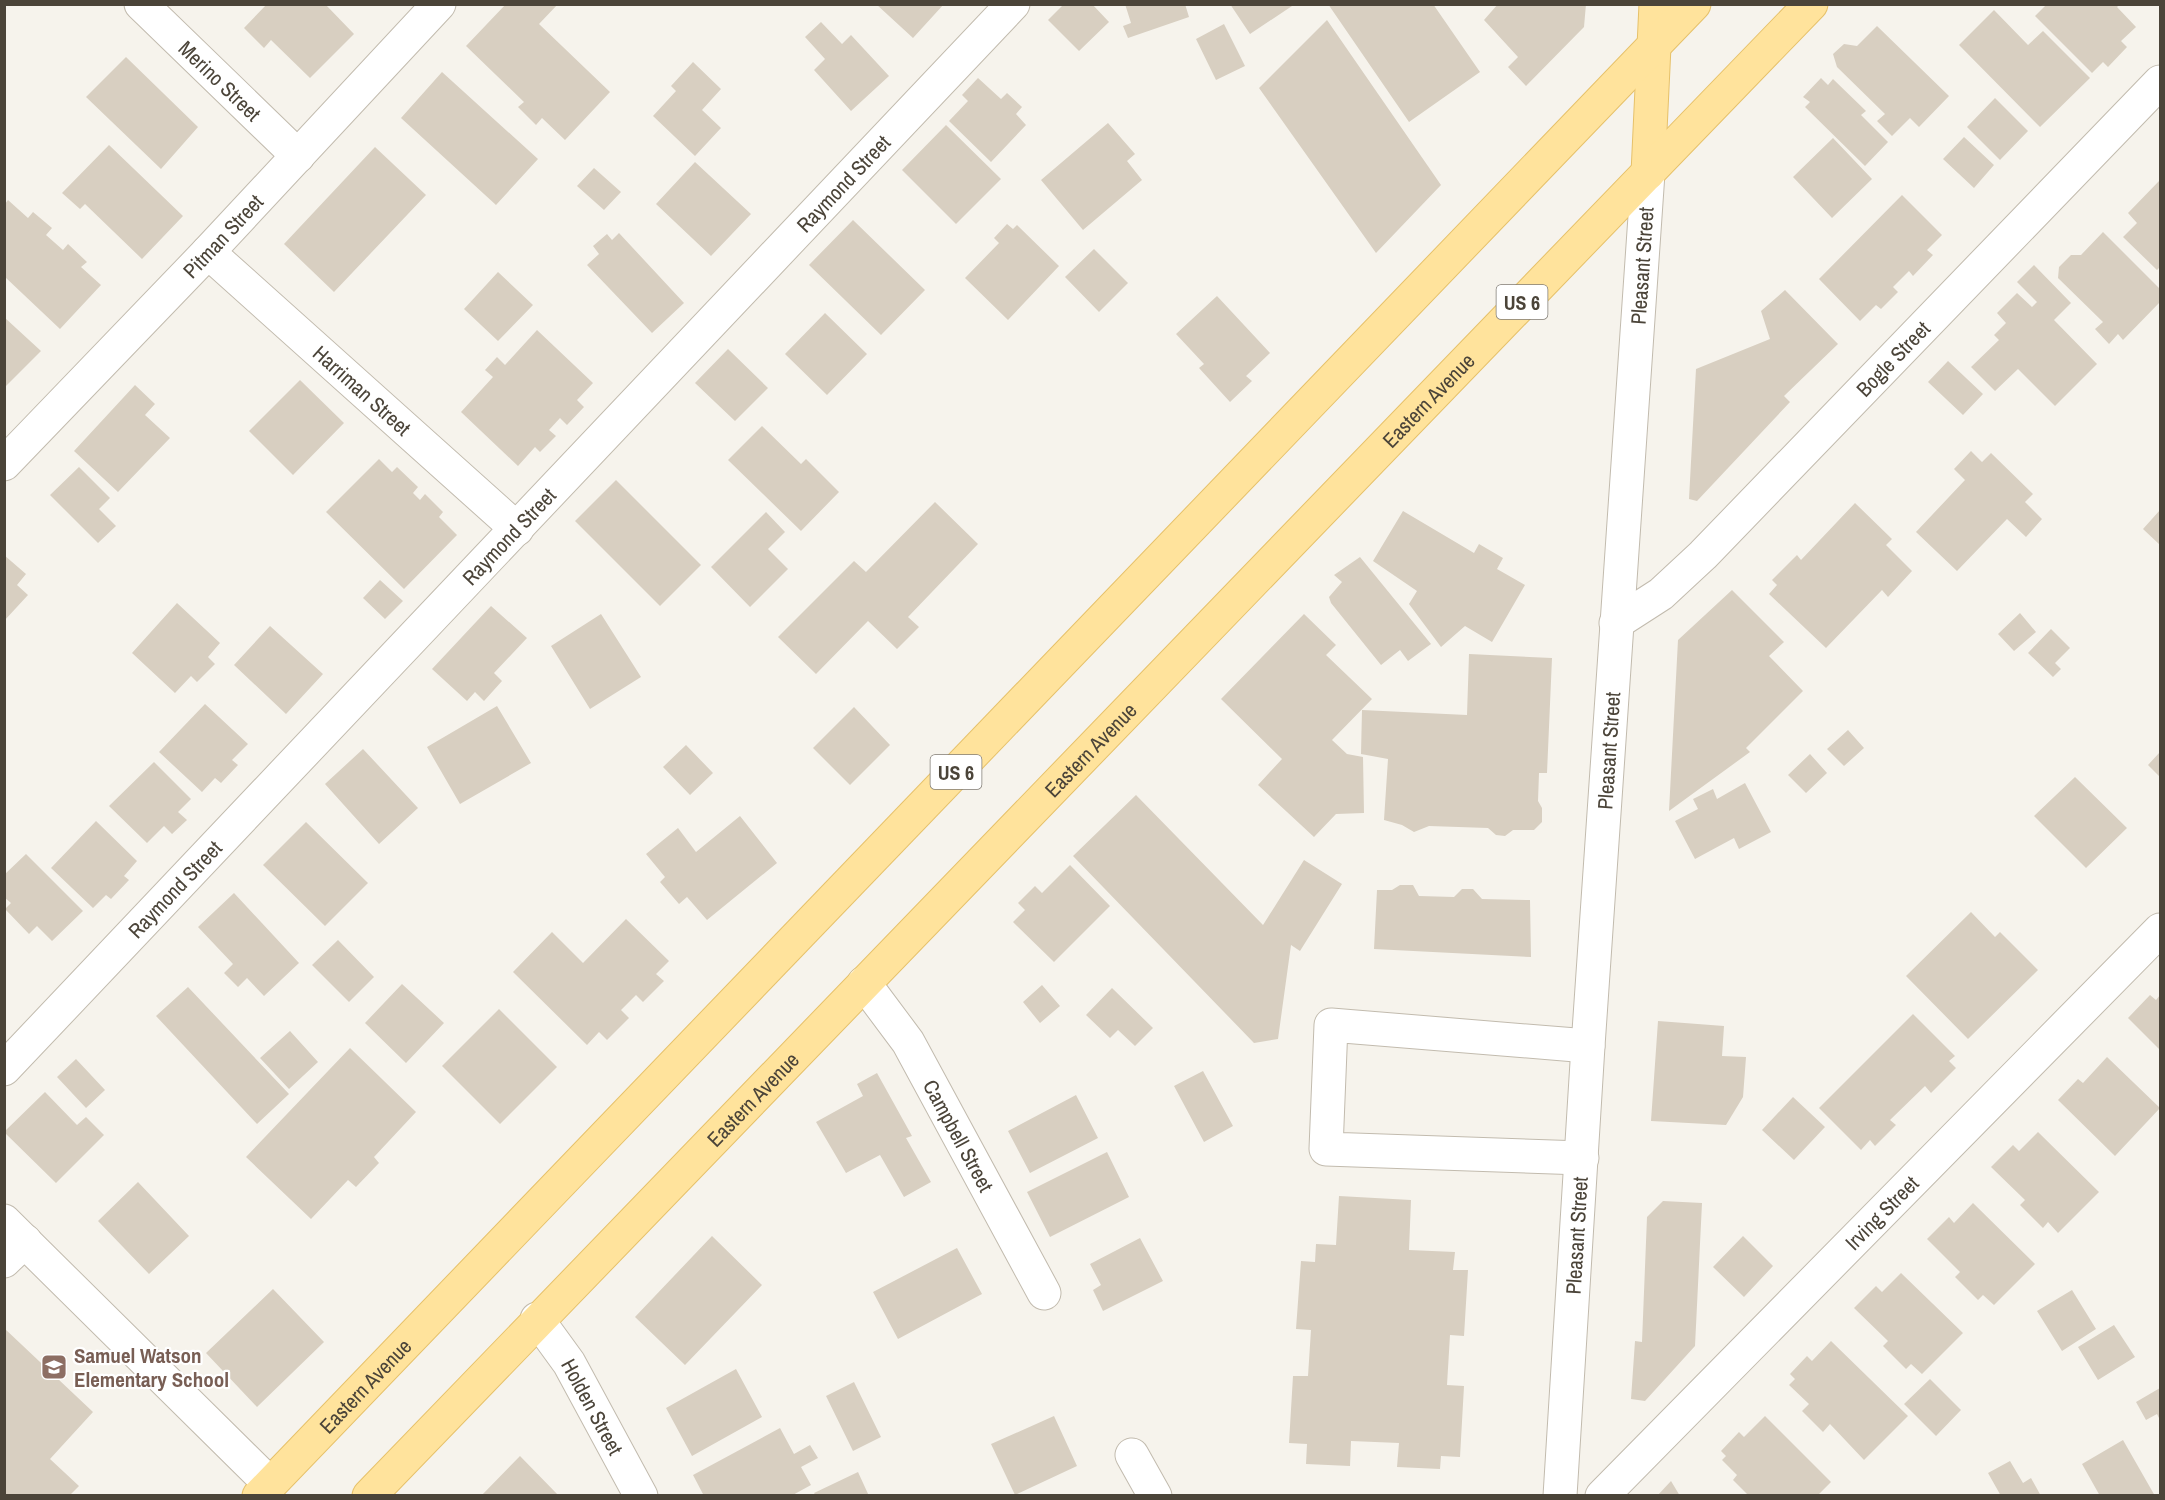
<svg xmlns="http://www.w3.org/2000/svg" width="2165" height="1500" font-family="'Archivo Narrow',sans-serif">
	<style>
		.building { fill: #d8cfc1 }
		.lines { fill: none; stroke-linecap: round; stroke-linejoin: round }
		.minor-casing { stroke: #c2bbae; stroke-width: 35 }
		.major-casing { stroke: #e6c16a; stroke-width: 35 }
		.minor { stroke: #fff; stroke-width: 33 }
		.major { stroke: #ffe39c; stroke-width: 33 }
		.labels { text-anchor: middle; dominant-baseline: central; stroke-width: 4.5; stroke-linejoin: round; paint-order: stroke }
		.shield { fill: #fff; stroke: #817c74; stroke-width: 1.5 }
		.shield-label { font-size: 20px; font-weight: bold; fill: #4b4439 }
		.street-label { font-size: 21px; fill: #4b4439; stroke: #fff }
		.education-label { font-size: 21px; font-weight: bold; fill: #785e54; stroke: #fff; text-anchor: start }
	</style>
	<rect width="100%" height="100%" fill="#f6f3ec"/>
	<path class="building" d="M267,4H325L354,34L310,78L271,40L264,48L244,28Z
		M506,4H558L539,24L610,92L565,140L542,118L536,125L518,107L524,102L466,46Z
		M876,4H944L913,38Z
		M1064,4H1092L1109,22L1079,51L1048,20Z
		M1125,4H1185L1189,17L1128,38L1123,26L1131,23Z
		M1230,4H1295L1250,34Z
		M1328,4H1433L1480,72L1409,122Z
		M1498,4H1586L1584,27L1526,86L1508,67L1518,57L1484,20Z
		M2047,4H2120L2117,7L2136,27L2121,41L2127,47L2108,67L2103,62L2092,73L2035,16Z
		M1994,10L2028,45L2043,31L2090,78L2040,127L1959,45Z
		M1327,20L1441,185L1376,253L1259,88Z
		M821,22L842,44L851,35L889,76L851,111L814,70L825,59L805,37Z
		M1224,24L1245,66L1216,80L1196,39Z
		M1877,26L1949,96L1919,127L1910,118L1892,136L1877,121L1885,114L1837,67L1833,54L1844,44L1857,46Z
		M126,57L198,127L161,169L86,97Z
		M693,62L721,89L702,110L721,128L695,156L653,116L676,91L671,86Z
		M442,72L538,159L496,205L401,118Z
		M978,78L1001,99L1007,93L1022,107L1016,114L1026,125L991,162L949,121L968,101L962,95Z
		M1821,78L1828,85L1833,79L1866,111L1861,115L1888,142L1865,166L1805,107L1810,102L1803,97Z
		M1995,98L2028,131L2000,160L1967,127Z
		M1108,123L1135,154L1127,161L1142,180L1083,230L1041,180Z
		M946,125L1001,179L956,224L902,170Z
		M1964,137L1994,165L1974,188L1943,159Z
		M1833,138L1872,179L1832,218L1793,177Z
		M109,145L183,216L142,259L85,204L80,209L62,193Z
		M375,147L426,195L334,292L284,244Z
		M695,162L751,214L711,256L656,204Z
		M594,168L621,192L604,210L577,186Z
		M2160,180V267L2157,270L2123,237L2137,223L2128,213Z
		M1902,195L1942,235L1927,250L1933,255L1913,276L1909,271L1893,287L1898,292L1881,309L1876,305L1860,321L1819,279Z
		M8,200L28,218L33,212L52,228L46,235L63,250L68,244L87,262L81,267L101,285L60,329L5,277V204Z
		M853,220L925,290L881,335L809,265Z
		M1007,224L1013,229L1017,225L1059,266L1008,320L965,278L999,243L994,238Z
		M2103,232L2160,289V302L2123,340L2118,334L2109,344L2095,329L2103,322L2058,278L2059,267L2071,255H2081Z
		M619,233L684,303L652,333L587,265L599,254L593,246L607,234L612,240Z
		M1094,249L1128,283L1099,312L1065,277Z
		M2034,265L2071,303L2054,320L2097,364L2055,406L2018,369L1995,391L1971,367L1999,340L1994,335L2006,323L1997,313L2017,293L2032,307L2037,302L2017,282Z
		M498,272L533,305L498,341L464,309Z
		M1785,290L1838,344L1784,396L1790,402L1697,501L1689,499L1696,369L1770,339L1761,311Z
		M1217,296L1270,353L1246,376L1252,381L1230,402L1199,368L1204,364L1176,334Z
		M825,313L867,354L827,395L785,354Z
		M4,317L41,351L4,388Z
		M537,330L593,383L577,400L584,407L567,425L560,418L549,430L556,436L540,452L535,447L518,466L461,412L493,377L485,370L497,357L505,365Z
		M728,349L768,388L735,421L695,383Z
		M1948,361L1983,394L1963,415L1928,382Z
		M300,380L344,423L293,475L249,431Z
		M135,385L155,404L145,415L170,438L118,492L74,451Z
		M762,426L801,464L806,459L839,492L801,531L728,460Z
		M1971,451L1982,462L1991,453L2033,494L2025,502L2042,519L2026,537L2007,519L1957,571L1916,532L1965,480L1954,469Z
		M379,459L392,472L397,467L418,487L413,493L420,500L425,494L443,512L439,517L457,535L404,589L326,512Z
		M79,467L110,498L99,509L116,526L98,543L50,495Z
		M616,480L701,565L660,606L575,521Z
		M935,502L978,544L908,617L919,627L897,649L868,621L816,674L778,637L854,561L866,572Z
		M1855,503L1892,539L1886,545L1912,571L1888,597L1882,590L1826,648L1769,594L1777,585L1772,580L1797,555L1801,560Z
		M2160,510V545L2143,529Z
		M1403,511L1474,553L1479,544L1503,558L1497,569L1525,585L1492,642L1465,626L1441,647L1409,604L1417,591L1373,561Z
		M766,512L785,532L768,549L788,569L750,607L711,567Z
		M4,555L26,574L17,585L28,595L4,621Z
		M1360,557L1431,644L1408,661L1400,650L1381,665L1331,603L1329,597L1342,582L1334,575Z
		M380,580L403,601L385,619L363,598Z
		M1732,590L1784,642L1769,656L1803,691L1746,748L1750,752L1669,811L1678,640Z
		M177,603L220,643L208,657L215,664L197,682L191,676L175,693L132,653Z
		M491,606L527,638L494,673L502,681L484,701L475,692L467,701L432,669Z
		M2020,613L2036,632L2014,651L1998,634Z
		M601,614L641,677L590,709L551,646Z
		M1304,614L1336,645L1326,655L1372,699L1332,740L1347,754L1363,757L1364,813L1336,814L1314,837L1258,785L1282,759L1221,699Z
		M270,626L323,674L286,714L234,665Z
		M2051,629L2070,648L2055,663L2061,669L2053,677L2028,653Z
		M1469,654L1552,658L1547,773H1539L1538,801L1542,808V822L1534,830H1513L1505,836L1496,835L1488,828L1429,826L1414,832L1402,825L1384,820L1388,759L1361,754L1362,710L1467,715Z
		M205,704L248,744L232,760L238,765L221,783L215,778L202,792L159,752Z
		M497,706L531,763L460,804L427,747Z
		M854,707L890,745L850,785L813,748Z
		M1848,730L1864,748L1844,766L1827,749Z
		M686,745L713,773L690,795L663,767Z
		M363,749L418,808L379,844L325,784Z
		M2160,752V777L2148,765Z
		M1810,754L1827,773L1806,793L1788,775Z
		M154,762L191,799L178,812L187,820L172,834L164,826L147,843L109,806Z
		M2075,777L2127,828L2086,868L2034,816Z
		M1745,783L1771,832L1739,849L1734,838L1695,859L1675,821L1698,809L1693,799L1713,789L1717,799Z
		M1136,795L1263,925L1304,860L1342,884L1300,951L1291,945L1278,1039L1254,1043L1073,856Z
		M740,816L777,863L707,920L687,897L679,904L660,882L665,877L646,854L678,828L696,852Z
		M96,821L137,861L124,876L129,880L111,899L106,895L93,908L51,868Z
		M306,822L368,883L325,926L263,865Z
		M26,854L83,911L52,941L37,926L29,934L5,909L11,903L4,897V875Z
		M1070,865L1110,906L1054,962L1013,922L1025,910L1018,903L1035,886L1042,893Z
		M1400,885H1413L1419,896L1454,897L1462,889H1473L1482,899L1530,900L1531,957L1374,949L1377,890H1392Z
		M234,893L299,963L264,996L247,978L238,987L224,973L233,964L198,927Z
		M1971,912L1995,937L2000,932L2038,970L1968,1039L1906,976Z
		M626,919L669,961L656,974L664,981L643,1002L636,995L621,1010L629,1018L607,1040L599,1032L587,1045L513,972L552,932L583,963Z
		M338,940L374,977L349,1002L312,965Z
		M402,984L444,1023L406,1063L365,1023Z
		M1042,985L1060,1006L1040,1023L1023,1002Z
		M188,987L289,1094L257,1124L156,1016Z
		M1112,988L1153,1028L1135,1046L1118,1030L1110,1038L1086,1015Z
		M2150,995L2156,1000L2160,995V1050L2128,1018Z
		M499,1009L557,1067L500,1124L442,1066Z
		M1913,1014L1955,1056L1949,1061L1956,1068L1931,1093L1925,1086L1890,1120L1896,1125L1875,1146L1870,1140L1861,1150L1819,1108Z
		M1658,1021L1724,1026L1722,1056L1746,1057L1743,1097L1726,1125L1651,1121Z
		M290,1031L318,1062L289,1089L260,1058Z
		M350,1048L416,1112L374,1157L379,1163L356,1187L348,1180L311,1219L246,1157Z
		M2107,1057L2160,1108L2115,1156L2058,1100L2078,1079L2083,1083Z
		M76,1059L105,1090L86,1108L57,1077Z
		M1203,1071L1233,1126L1204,1142L1174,1086Z
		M877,1073L912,1136L906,1138L931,1182L904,1197L880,1155L846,1173L816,1122L863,1096L857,1084Z
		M45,1092L77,1125L86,1117L104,1135L56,1183L4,1132Z
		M1076,1095L1098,1138L1030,1173L1008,1131Z
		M1793,1097L1825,1127L1794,1160L1762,1130Z
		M2038,1132L2099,1192L2058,1233L2048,1222L2043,1228L2020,1205L2025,1200L1991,1167L2013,1145L2019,1151Z
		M1107,1152L1129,1197L1050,1237L1027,1192Z
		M138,1182L189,1236L149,1274L98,1221Z
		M1339,1196L1411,1200L1409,1250L1455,1252L1453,1270H1468L1464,1336L1450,1335L1447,1385L1464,1386L1460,1457L1441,1456L1440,1469L1397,1467L1399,1443L1351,1441L1350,1466L1306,1464L1307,1444L1289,1443L1293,1376H1308L1311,1330L1296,1329L1301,1261L1315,1262L1316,1244L1336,1245Z
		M1663,1201L1702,1203L1695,1346L1645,1401L1631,1399L1635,1341L1642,1342L1647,1217Z
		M1973,1203L2035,1264L1994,1305L1983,1295L1978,1300L1955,1277L1960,1272L1927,1239L1949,1217L1954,1223Z
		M712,1236L762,1285L685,1365L635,1317Z
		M1743,1236L1773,1266L1744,1297L1713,1267Z
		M1140,1238L1163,1281L1103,1311L1093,1290L1101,1285L1090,1264Z
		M957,1248L982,1294L898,1339L873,1292Z
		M1901,1273L1963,1333L1922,1374L1911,1364L1906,1369L1883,1346L1888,1341L1854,1308L1876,1286L1882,1292Z
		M273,1289L324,1342L257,1407L206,1353Z
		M2072,1290L2096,1329L2062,1351L2037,1311Z
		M2114,1325L2135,1357L2098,1380L2078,1347Z
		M4,1328L93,1412L50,1459L79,1486L69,1496H4Z
		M1831,1341L1908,1416L1864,1460L1830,1424L1823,1432L1802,1411L1809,1404L1789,1385L1795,1379L1790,1374L1807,1356L1812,1361Z
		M736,1369L762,1417L692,1456L666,1408Z
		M1930,1379L1961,1410L1936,1436L1904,1404Z
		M854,1382L881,1437L853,1451L826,1396Z
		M2160,1388V1420L2157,1414L2146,1420L2136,1402Z
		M1054,1416L1077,1466L1015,1495L991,1444Z
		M1765,1416L1831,1482L1817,1496H1749L1733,1480L1737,1475L1722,1460L1726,1456L1721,1451L1739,1432L1744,1437Z
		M780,1428L794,1454L810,1445L818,1458L801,1467L811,1485L791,1496H704L693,1475Z
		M2123,1440L2155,1496H2100L2082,1464Z
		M520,1456L559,1496H481Z
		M2010,1461L2023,1483L2031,1478L2041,1496H2001L1988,1473Z
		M858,1472L869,1496H816L814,1493Z
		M1671,1481L1680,1496H1657Z"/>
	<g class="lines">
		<defs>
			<g id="minor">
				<path id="s1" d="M141,4L298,156"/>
				<path id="s2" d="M208,252L517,529"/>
				<path id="s3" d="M4,464L208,252L439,4"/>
				<path id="s4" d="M1616,623L1661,594L1703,555L2160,82"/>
				<path id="s5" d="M864,983L908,1042L1044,1293"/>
				<path id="s6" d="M4,1069L1013,4"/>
				<path d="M1582,1158L1326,1149L1331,1025L1588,1046"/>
				<path d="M4,1221L270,1484"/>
				<path d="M4,1261L25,1241"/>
				<path id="s7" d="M537,1319L569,1363L641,1496"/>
				<path d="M1132,1455L1155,1496"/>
				<path id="s8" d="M1560,1496L1588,1046L1648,173"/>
				<path id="s9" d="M1602,1496L2160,930"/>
			</g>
			<g id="major">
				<path d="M1648,173L1656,4"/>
				<path id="s10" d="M259,1496L1694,4"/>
				<path id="s11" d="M369,1496L1811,4"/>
			</g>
		</defs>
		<use href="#minor" class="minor-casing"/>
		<use href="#major" class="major-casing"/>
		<use href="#minor" class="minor"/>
		<use href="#major" class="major"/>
	</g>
	<defs>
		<symbol id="school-square" viewBox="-11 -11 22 22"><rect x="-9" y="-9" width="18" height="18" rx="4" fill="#8d6e63" stroke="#fff"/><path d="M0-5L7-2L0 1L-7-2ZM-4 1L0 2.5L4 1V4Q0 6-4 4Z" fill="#fff"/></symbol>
	</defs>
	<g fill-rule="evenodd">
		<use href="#school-square" x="39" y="1352" width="30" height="30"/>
	</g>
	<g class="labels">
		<g class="shield">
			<rect x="1496.5" y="285" width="51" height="34" rx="4.5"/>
			<rect x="930.5" y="755" width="51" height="34" rx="4.5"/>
		</g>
		<g class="shield-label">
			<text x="1522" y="302">US 6</text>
			<text x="956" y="772">US 6</text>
		</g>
		<g class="street-label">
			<text stroke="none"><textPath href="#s1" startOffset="110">Merino Street</textPath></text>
			<text stroke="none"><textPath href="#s6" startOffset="1220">Raymond Street</textPath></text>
			<text stroke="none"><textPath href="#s3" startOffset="316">Pitman Street</textPath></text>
			<text stroke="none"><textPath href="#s8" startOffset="1233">Pleasant Street</textPath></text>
			<text stroke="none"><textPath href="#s4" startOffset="384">Bogle Street</textPath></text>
			<text stroke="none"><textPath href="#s2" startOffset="207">Harriman Street</textPath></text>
			<text stroke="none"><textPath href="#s11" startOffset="1524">Eastern Avenue</textPath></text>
			<text stroke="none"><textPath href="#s6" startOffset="734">Raymond Street</textPath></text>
			<text stroke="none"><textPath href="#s11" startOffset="1038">Eastern Avenue</textPath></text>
			<text stroke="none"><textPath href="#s8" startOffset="747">Pleasant Street</textPath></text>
			<text stroke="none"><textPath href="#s6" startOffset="248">Raymond Street</textPath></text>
			<text stroke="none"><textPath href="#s11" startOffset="552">Eastern Avenue</textPath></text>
			<text stroke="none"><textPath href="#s5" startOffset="180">Campbell Street</textPath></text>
			<text stroke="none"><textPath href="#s9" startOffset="398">Irving Street</textPath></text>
			<text stroke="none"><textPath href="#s8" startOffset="261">Pleasant Street</textPath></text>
			<text stroke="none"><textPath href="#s10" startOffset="153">Eastern Avenue</textPath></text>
			<text stroke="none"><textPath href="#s7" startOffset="104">Holden Street</textPath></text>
		</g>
		<g class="education-label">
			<text x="74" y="1355">Samuel Watson<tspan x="74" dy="24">Elementary School</tspan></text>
		</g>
	</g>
	<rect width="2165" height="1500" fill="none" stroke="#4b4439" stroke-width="12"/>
</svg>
